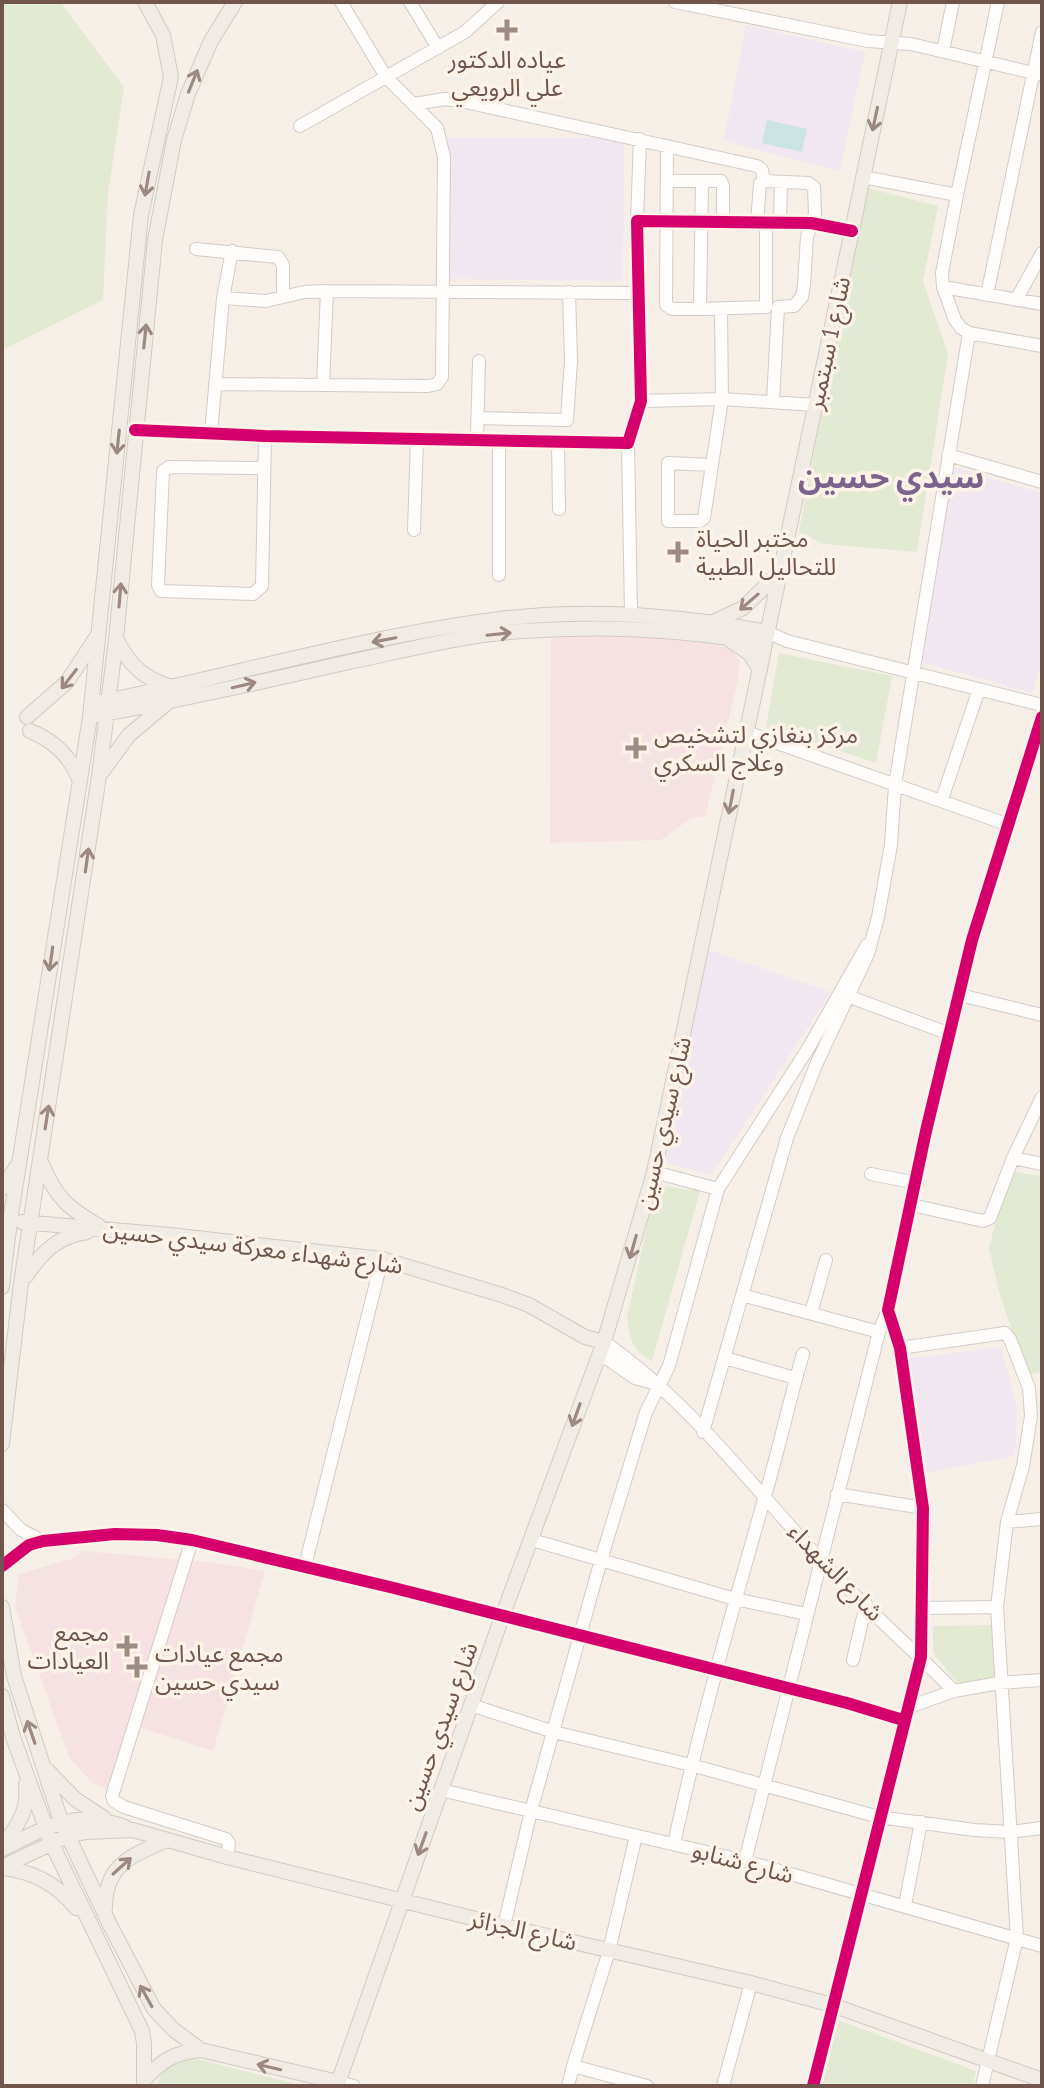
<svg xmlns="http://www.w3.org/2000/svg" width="1044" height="2088" font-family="'PT Sans Narrow','Noto Sans Arabic',sans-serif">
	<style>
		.education { fill: #f0e7f0 }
		.medical { fill: #f6e2e2 }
		.green { fill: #e3ead4 }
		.water { fill: #cce4e3 }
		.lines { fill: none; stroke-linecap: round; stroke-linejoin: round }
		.minor-casing { stroke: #d3ccc7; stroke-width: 14 }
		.major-casing { stroke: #d3cac6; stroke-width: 16 }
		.minor { stroke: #fefdfc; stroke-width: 12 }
		.major { stroke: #f0ebe5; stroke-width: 14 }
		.cycleway-casing { stroke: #fdf3e8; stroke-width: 17 }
		.cycleway { stroke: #d6006c; stroke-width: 12 }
		.oneway { stroke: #9c8a82 }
		.poi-dot { fill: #9e8b83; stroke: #fdf3e8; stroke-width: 3 }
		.labels { text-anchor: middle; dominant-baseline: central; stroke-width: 7; stroke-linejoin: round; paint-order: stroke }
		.poi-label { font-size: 24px; fill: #6f554c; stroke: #fdf3e8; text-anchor: start }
		.street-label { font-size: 24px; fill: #6f554c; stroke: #fdf3e8 }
		.district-label { font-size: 32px; font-weight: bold; fill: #7a648c; stroke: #fdf3e8 }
	</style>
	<rect width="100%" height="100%" fill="#f5efe8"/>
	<path class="education" d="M746,25L865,52L840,171L724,141Z
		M447,138H624L623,279L619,281L451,279L447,276Z
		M949,466L1042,493V661L1032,693L918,661Z
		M709,950L831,992L711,1175L663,1162Z
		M1001,1347L1017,1407L1015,1456L924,1473L905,1359Z"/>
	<path class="medical" d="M654,632L730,648L739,660L738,680L705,816L691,818L661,840L550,843L551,638Z
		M84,1551L216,1563L265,1571L213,1751L141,1728L126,1770L121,1793L92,1783L69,1757L15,1607L19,1574L74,1558Z"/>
	<path class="green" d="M2,2H60L124,87L108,193L103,300L2,350Z
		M864,187L938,206L923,281L948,354L917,552L824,544L799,532Z
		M779,653L892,676L876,763L766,727Z
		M1008,1171L1041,1176L1042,1372L1026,1375L998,1288L989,1248Z
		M656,1185L700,1191L652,1361C632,1352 629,1337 627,1317Z
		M997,1625L996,1686H960L933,1653V1626Z
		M838,2020L976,2071L973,2086H822Z
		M185,2056L304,2086H157L163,2066Z"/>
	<path class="water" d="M767,120L807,129L802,152L762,143Z"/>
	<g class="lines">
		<defs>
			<path id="minor" d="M410,2L438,48
				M675,2L868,41L911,44L1042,75
				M943,51L953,2
				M414,104L445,99L461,101L757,166L762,170L764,181
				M300,126L465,32L498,2
				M667,146L666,305L672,309H700
				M668,181H721L723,186V222
				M702,181L700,309L766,307V223
				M957,195L998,2
				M637,221L640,139
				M757,223L760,183L764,181L808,183L814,187L815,214L807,236L804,285L802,297L794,306L778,307L773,401
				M780,223L781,182
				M196,249L278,257L283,265V297
				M943,287L1042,304
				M987,295L1042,32
				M223,298L232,251
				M1016,300L1042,253
				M969,333L1042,346
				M215,384L323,385L327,291
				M323,385L428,386L437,384L442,377L444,157L437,128L386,77L341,2
				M641,401L722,399L815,405
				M477,418L567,420L571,361L569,292
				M135,430L265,436L628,443L641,401L637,221L811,223L852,231
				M211,433L223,298L266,301L304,292L327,291L639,293
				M477,438L479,361
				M499,439V575
				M558,443L559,509
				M628,443L631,614
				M948,455L1042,482
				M712,465L668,463V521H700L704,518L722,399L721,309
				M262,468L169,467L163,471L158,585L161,591L253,594L262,586L265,436
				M414,530L417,440
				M767,632L787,641L1042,705
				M746,732L1009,825
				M942,799L979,689
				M960,995L1042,1015
				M850,997L950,1034
				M1013,1158L1042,1164
				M871,1174L917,1183
				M718,1189L809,1047L867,945
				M912,1205L983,1221L990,1218L1013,1158L1042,1097
				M742,1295L879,1332
				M811,1313L826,1260
				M604,1342C687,1399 751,1485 819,1558C861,1605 910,1646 954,1691L999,1683L1042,1680
				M900,1348L1005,1333L1010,1339L1029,1388L1031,1416L1023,1466L1007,1522L997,1607L1017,1938L982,2086
				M599,1353L635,1378L653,1383
				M725,1358L795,1378
				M703,1432L787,1138L816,1065L868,954L878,917L891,845L895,785L969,333L961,328L955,320L943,287L942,273L957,195L863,177
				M837,1494L923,1508
				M2,1510L21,1530L43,1541
				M1007,1522L1042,1519
				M192,1540L112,1796L114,1801L124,1807L226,1839L229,1843L227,1857
				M532,1540L735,1599L806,1614
				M2,1566L29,1545L43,1541L115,1534L157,1535L192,1540L394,1588L847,1703L903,1720
				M305,1566L382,1259
				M923,1608L997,1607
				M853,1660L866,1604
				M471,1705L554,1732L691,1765L879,1817L974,1830L1010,1832L1042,1828
				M906,1708L954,1691
				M441,1790L745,1861L1042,1946
				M636,1836L609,1951L573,2066L647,2086
				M674,1844C699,1727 732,1612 765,1496C779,1449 789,1401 803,1354
				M745,1861L879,1332L888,1310
				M905,1905L921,1822
				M504,1926L531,1811L601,1560L646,1412L669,1366L718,1189L654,1172
				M338,2082L354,2086
				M568,2086L573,2066
				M723,2086L751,1983
				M813,2086L921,1657L923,1508L900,1348L888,1310L926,1131L972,940L1042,717"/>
			<path id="major" d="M715,621L743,608L778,574
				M117,640C130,666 143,678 171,687
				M730,640L750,654L760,670
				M101,702C234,675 366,636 500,619C589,608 680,615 767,632
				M99,715C183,699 266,681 349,662C407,650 464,635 523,631C605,625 684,629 765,644
				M27,717L67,682L97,636
				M30,731C53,740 70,756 79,779
				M102,772L129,735L166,704
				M42,1164C56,1198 68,1208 99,1226
				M2,1188L17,1166
				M22,1222L170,1235L382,1259L502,1295L529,1305L585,1337L604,1342
				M26,1276C42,1252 58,1236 87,1232
				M2,1287L10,1221L90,717L141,215L171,77L163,35L145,2
				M2,1444L21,1283L99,776L116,639L155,240L174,140L188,94L211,41L235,2
				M2,1607L14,1676L61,1821L109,1923L154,2009L174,2030L201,2050L338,2082
				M2,1696L13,1737L51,1842L142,2031L144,2043V2086
				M47,1770L75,1799L104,1818
				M2,1845C18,1827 29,1809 26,1784
				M2,1849C45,1828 76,1808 125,1827
				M2,1867L67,1836L86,1832L133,1830L227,1857L504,1926L751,1983L832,2005L1042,2080
				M2,1868C33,1871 57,1884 76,1908
				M105,1909C105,1864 131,1856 167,1840
				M145,2079C162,2060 176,2052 201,2050
				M337,2086L502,1617L604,1342L654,1172L900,2"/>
		</defs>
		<use href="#minor" class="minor-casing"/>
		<use href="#major" class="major-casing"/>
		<use href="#minor" class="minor"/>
		<use href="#major" class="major"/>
		<defs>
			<path id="cycleway" d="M135,430L265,436L628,443L641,401L637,221L811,223L852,231
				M2,1566L29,1545L43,1541L115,1534L157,1535L192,1540L394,1588L847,1703L903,1720
				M813,2086L921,1657L923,1508L900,1348L888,1310L926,1131L972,940L1042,717"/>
		</defs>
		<use href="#cycleway" class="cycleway-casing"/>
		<use href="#cycleway" class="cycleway"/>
	</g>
	<defs><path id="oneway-shaft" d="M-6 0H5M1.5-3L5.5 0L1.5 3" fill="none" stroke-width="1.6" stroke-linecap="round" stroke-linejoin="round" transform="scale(2)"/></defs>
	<g class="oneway">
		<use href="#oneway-shaft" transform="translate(193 81) rotate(-68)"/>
		<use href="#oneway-shaft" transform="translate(875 119) rotate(102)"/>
		<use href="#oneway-shaft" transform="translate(147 184) rotate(100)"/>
		<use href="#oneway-shaft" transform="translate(145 336) rotate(-84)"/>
		<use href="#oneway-shaft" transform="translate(118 442) rotate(96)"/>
		<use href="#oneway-shaft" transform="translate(120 595) rotate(-85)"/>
		<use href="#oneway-shaft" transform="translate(749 602) rotate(139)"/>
		<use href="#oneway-shaft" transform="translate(499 634) rotate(-6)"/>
		<use href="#oneway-shaft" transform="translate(384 640) rotate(169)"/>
		<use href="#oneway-shaft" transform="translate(69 679) rotate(128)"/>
		<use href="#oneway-shaft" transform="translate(244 685) rotate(-13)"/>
		<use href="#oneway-shaft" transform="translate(731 802) rotate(101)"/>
		<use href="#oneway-shaft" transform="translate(87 860) rotate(-82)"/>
		<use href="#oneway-shaft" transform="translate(51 959) rotate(98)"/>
		<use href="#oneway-shaft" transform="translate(47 1117) rotate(-81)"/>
		<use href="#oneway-shaft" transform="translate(633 1247) rotate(106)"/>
		<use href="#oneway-shaft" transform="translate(576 1415) rotate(110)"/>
		<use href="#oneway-shaft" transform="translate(31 1732) rotate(-109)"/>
		<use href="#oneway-shaft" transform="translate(422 1844) rotate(110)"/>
		<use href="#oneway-shaft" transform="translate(122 1866) rotate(-42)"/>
		<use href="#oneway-shaft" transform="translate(146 1996) rotate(-119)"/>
		<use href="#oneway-shaft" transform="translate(269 2067) rotate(-167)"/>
	</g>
	<g class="poi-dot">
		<path d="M503 18h8v8h8v8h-8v8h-8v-8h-8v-8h8z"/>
		<path d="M674 540h8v8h8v8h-8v8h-8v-8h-8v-8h8z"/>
		<path d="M632 736h8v8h8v8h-8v8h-8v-8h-8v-8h8z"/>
		<path d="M123 1634h8v8h8v8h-8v8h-8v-8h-8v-8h8z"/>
		<path d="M133 1655h8v8h8v8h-8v8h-8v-8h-8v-8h8z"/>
	</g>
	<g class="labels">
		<g class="poi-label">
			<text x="507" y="59" text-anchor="middle">عياده الدكتور<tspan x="507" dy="28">علي الرويعي</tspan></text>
			<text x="696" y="538">مختبر الحياة<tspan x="696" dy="28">للتحاليل الطبية</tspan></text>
			<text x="654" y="734">مركز بنغازي لتشخيص<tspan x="654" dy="28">وعلاج السكري</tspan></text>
			<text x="109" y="1632" text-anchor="end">مجمع<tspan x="109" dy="28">العيادات</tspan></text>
			<text x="155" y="1653">مجمع عيادات<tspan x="155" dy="28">سيدي حسين</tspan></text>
		</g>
		<g class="street-label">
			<text transform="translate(828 343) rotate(-78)">شارع 1 سبتمبر</text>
			<text transform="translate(663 1123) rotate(-77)">شارع سيدي حسين</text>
			<text transform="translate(253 1247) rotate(7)">شارع شهداء معركة سيدي حسين</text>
			<text transform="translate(836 1572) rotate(46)">شارع الشهداء</text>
			<text transform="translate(440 1726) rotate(-70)">شارع سيدي حسين</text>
			<text transform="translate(743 1862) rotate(15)">شارع شنابو</text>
			<text transform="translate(523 1930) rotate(13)">شارع الجزائر</text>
		</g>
		<g class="district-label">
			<text x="891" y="476">سيدي حسين</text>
		</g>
	</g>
	<rect width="1044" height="2088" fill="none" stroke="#6f554c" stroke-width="8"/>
</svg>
